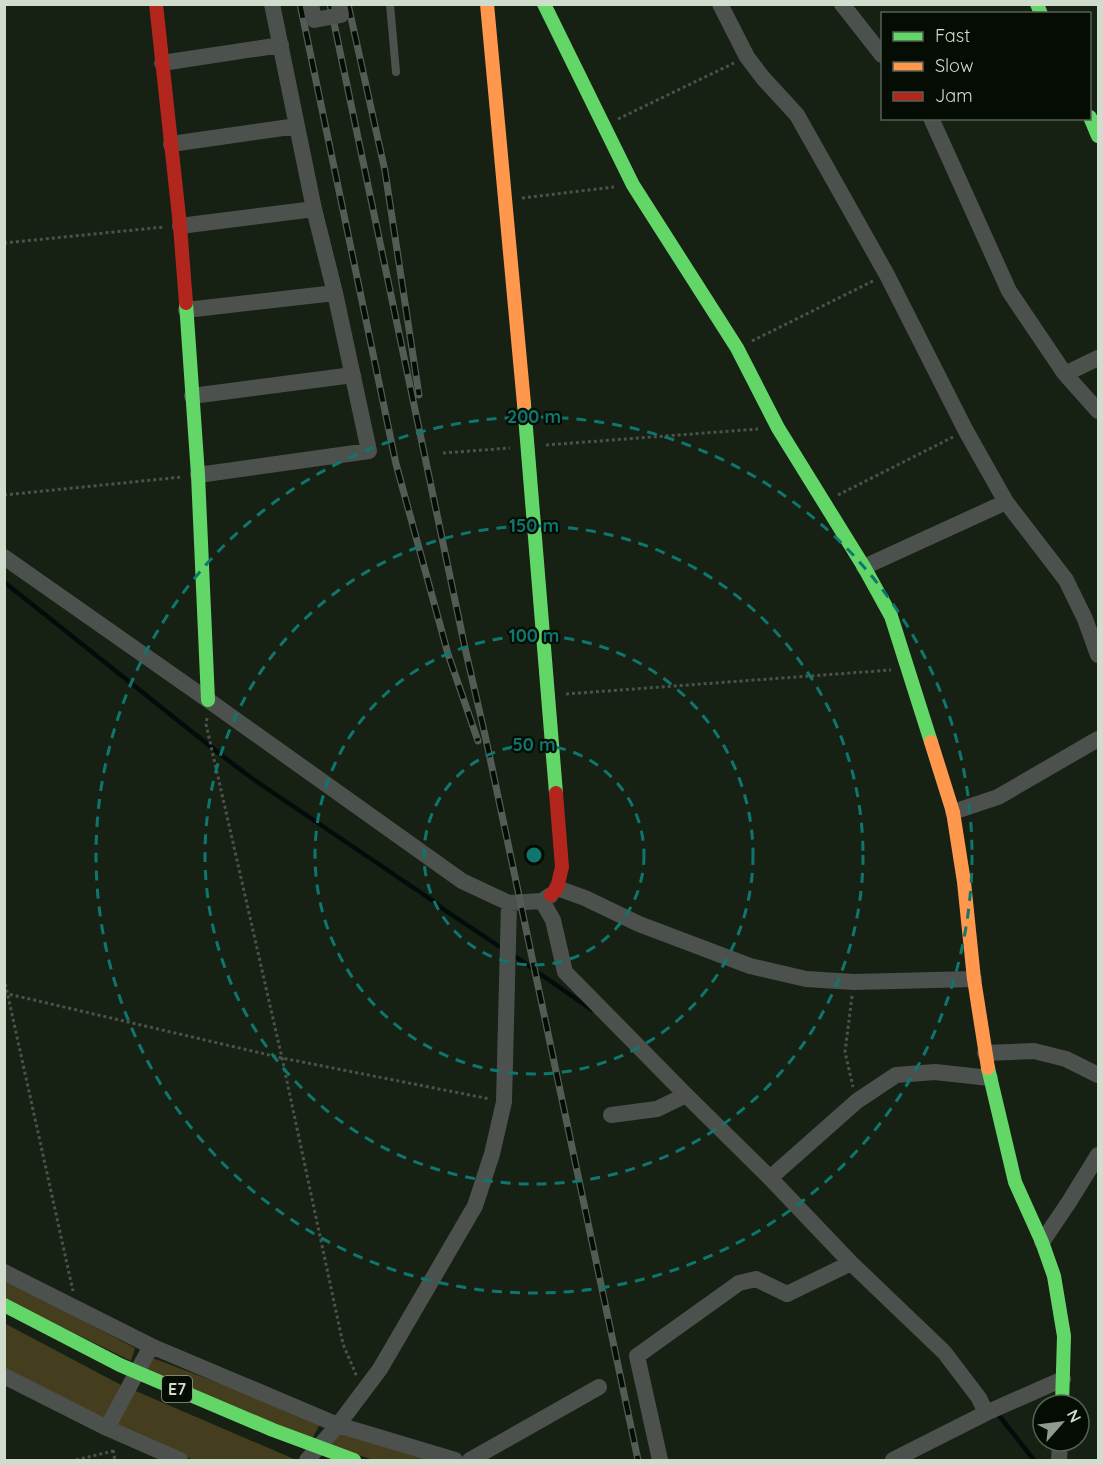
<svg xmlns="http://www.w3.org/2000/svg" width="1103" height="1465" font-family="Quicksand,sans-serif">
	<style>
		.green { fill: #453e1e }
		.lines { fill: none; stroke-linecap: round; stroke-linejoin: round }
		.stream { stroke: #020c0a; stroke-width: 4.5 }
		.path { stroke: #4b514b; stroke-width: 3; stroke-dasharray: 3 3; stroke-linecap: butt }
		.lane { stroke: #4c514e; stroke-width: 8 }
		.street { stroke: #4c514e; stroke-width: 16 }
		.fast { stroke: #63d668; stroke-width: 14 }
		.slow { stroke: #ff974d; stroke-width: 14 }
		.jam { stroke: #b3261e; stroke-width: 14 }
		.rail-casing { stroke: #535c54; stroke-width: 7 }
		.rail { stroke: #050c04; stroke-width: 4.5; stroke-dasharray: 14; stroke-linecap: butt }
		.street-bridge { stroke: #4c514e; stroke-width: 16 }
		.fast-bridge { stroke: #63d668; stroke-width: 14 }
		.ring { fill: none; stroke: #0f766e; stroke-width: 3; stroke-dasharray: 10 8 }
		.labels { text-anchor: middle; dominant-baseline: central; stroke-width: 4.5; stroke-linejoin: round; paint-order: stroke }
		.shield { fill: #050c04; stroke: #939e91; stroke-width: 1.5 }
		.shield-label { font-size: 16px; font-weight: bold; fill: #d0ddcd }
		.centre { fill: #0f766e; stroke: #050c04; stroke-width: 3 }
		.ring-label { font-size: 18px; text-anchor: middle; font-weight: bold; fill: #0f766e; stroke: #050c04; stroke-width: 4.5; stroke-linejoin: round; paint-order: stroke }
	</style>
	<rect width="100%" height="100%" fill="#162114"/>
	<path class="green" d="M5,1279L135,1348L131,1361L5,1299Z
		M4,1323L121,1385L109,1413L100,1421L5,1371Z
		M150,1357L321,1422L312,1439L143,1368Z
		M131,1389L294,1459L293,1460H194L119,1430L117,1421Z
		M341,1430L442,1460H374L326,1445Z"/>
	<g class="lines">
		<path class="stream" d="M4,582L225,758L253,779L439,905L440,907L503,949
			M513,955L592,1010
			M997,1413L1034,1460"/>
		<path class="path" d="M618,119L734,63
			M522,198L614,187
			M4,243L164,227
			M752,341L875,280
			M546,445L758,429
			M443,453L510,448
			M4,495L182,477
			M838,495L953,437
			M566,694L891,670
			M207,718L206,724L282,1058L343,1344L357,1377
			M4,978L73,1291
			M4,993L282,1058L490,1099
			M852,996L845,1052L853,1087
			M113,1450L115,1460
			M76,1460L113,1451"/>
		<path class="lane" d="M390,4L396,72"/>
		<path class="street" d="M720,4L747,57L763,78L797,115L887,275L966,431L1006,502L1066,580L1085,619L1098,655
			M842,4L882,55
			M162,63L281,45
			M931,118L1009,291L1065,374L1098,411
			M171,144L297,126
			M180,226L314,209
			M186,310L335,293
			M1065,374L1098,358
			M192,396L353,375
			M198,475L369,451L335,293L314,209L272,4
			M4,557L208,700L462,881L509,903L542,901L551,895
			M864,567L1006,502
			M953,812L998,797L1098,739
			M557,888L585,898L639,924L750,966L806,979L854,982L974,979
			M542,901L553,920L565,972L686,1095L770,1178L851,1263L944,1352L979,1398L986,1413
			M985,1053L1034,1051L1066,1059L1098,1075
			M611,1115L657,1109L686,1095
			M770,1178L857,1101L896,1075L935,1072L990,1078
			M1042,1242L1069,1202L1098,1155
			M4,1272L151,1346L338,1425L455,1460
			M4,1376L107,1428L180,1460
			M107,1428L151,1346
			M307,1460L338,1425L380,1369L475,1206L492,1154L504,1102L509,903
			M470,1460L599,1387
			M660,1460L637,1356L739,1283L756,1279L787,1294L851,1263
			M893,1460L986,1413L1063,1379
			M1059,1460L1060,1441"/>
		<path class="fast" d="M544,4L633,185L737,348L778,428L864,567L891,616L931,742
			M1037,4L1041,14
			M1090,117L1098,136
			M186,303L198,475L208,700
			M524,404L556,793
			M988,1068L1015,1182L1042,1242L1054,1276L1064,1336L1062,1405"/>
		<path class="slow" d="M487,4L524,404
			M931,742L953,812L964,882L974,979L988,1068"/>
		<path class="jam" d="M156,4L180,226L186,303
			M551,895L557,888L562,867L556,793"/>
		<defs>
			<path id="rail" d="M300,4L396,464L448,654L478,741
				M330,4L465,648L487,744L638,1460
				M348,4L385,171L419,395"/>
		</defs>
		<use href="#rail" class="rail-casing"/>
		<use href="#rail" class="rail"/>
		<path class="street-bridge" d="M311,4L314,20L341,15L339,4"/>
		<path class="fast-bridge" d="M4,1305L120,1365L273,1430L354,1460"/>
	</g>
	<g class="ring">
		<circle cx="534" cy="855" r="110"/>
		<circle cx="534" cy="855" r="219"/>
		<circle cx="534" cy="855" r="329"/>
		<circle cx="534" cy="855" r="438"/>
	</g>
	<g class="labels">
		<rect class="shield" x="162" y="1376" width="30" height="26" rx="4.5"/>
		<g class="shield-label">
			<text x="177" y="1389">E7</text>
		</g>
	</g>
	<circle cx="534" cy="855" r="9" class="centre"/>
	<g class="ring-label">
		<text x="534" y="423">200 m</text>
		<text x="534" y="532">150 m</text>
		<text x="534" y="642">100 m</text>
		<text x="534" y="751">50 m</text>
	</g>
	<rect width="1103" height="1465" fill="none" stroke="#d0ddcd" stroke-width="12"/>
	<rect x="881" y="12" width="210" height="108" fill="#050c04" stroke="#566054" stroke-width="1.5"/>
	<rect x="893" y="32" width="30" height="9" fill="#63d668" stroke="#566054" stroke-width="1.5"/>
	<text x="935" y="42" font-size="18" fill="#d0ddcd">Fast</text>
	<rect x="893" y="62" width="30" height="9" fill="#ff974d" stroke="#566054" stroke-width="1.5"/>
	<text x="935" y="72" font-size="18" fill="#d0ddcd">Slow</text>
	<rect x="893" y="92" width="30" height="9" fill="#b3261e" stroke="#566054" stroke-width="1.5"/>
	<text x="935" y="102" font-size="18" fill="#d0ddcd">Jam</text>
	<g transform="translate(1061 1423) rotate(62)"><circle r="28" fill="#050c04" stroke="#566054" stroke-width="1.5"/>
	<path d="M0-4.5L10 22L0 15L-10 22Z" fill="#8f9b8c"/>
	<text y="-9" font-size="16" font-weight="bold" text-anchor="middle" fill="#d0ddcd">N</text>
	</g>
</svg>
